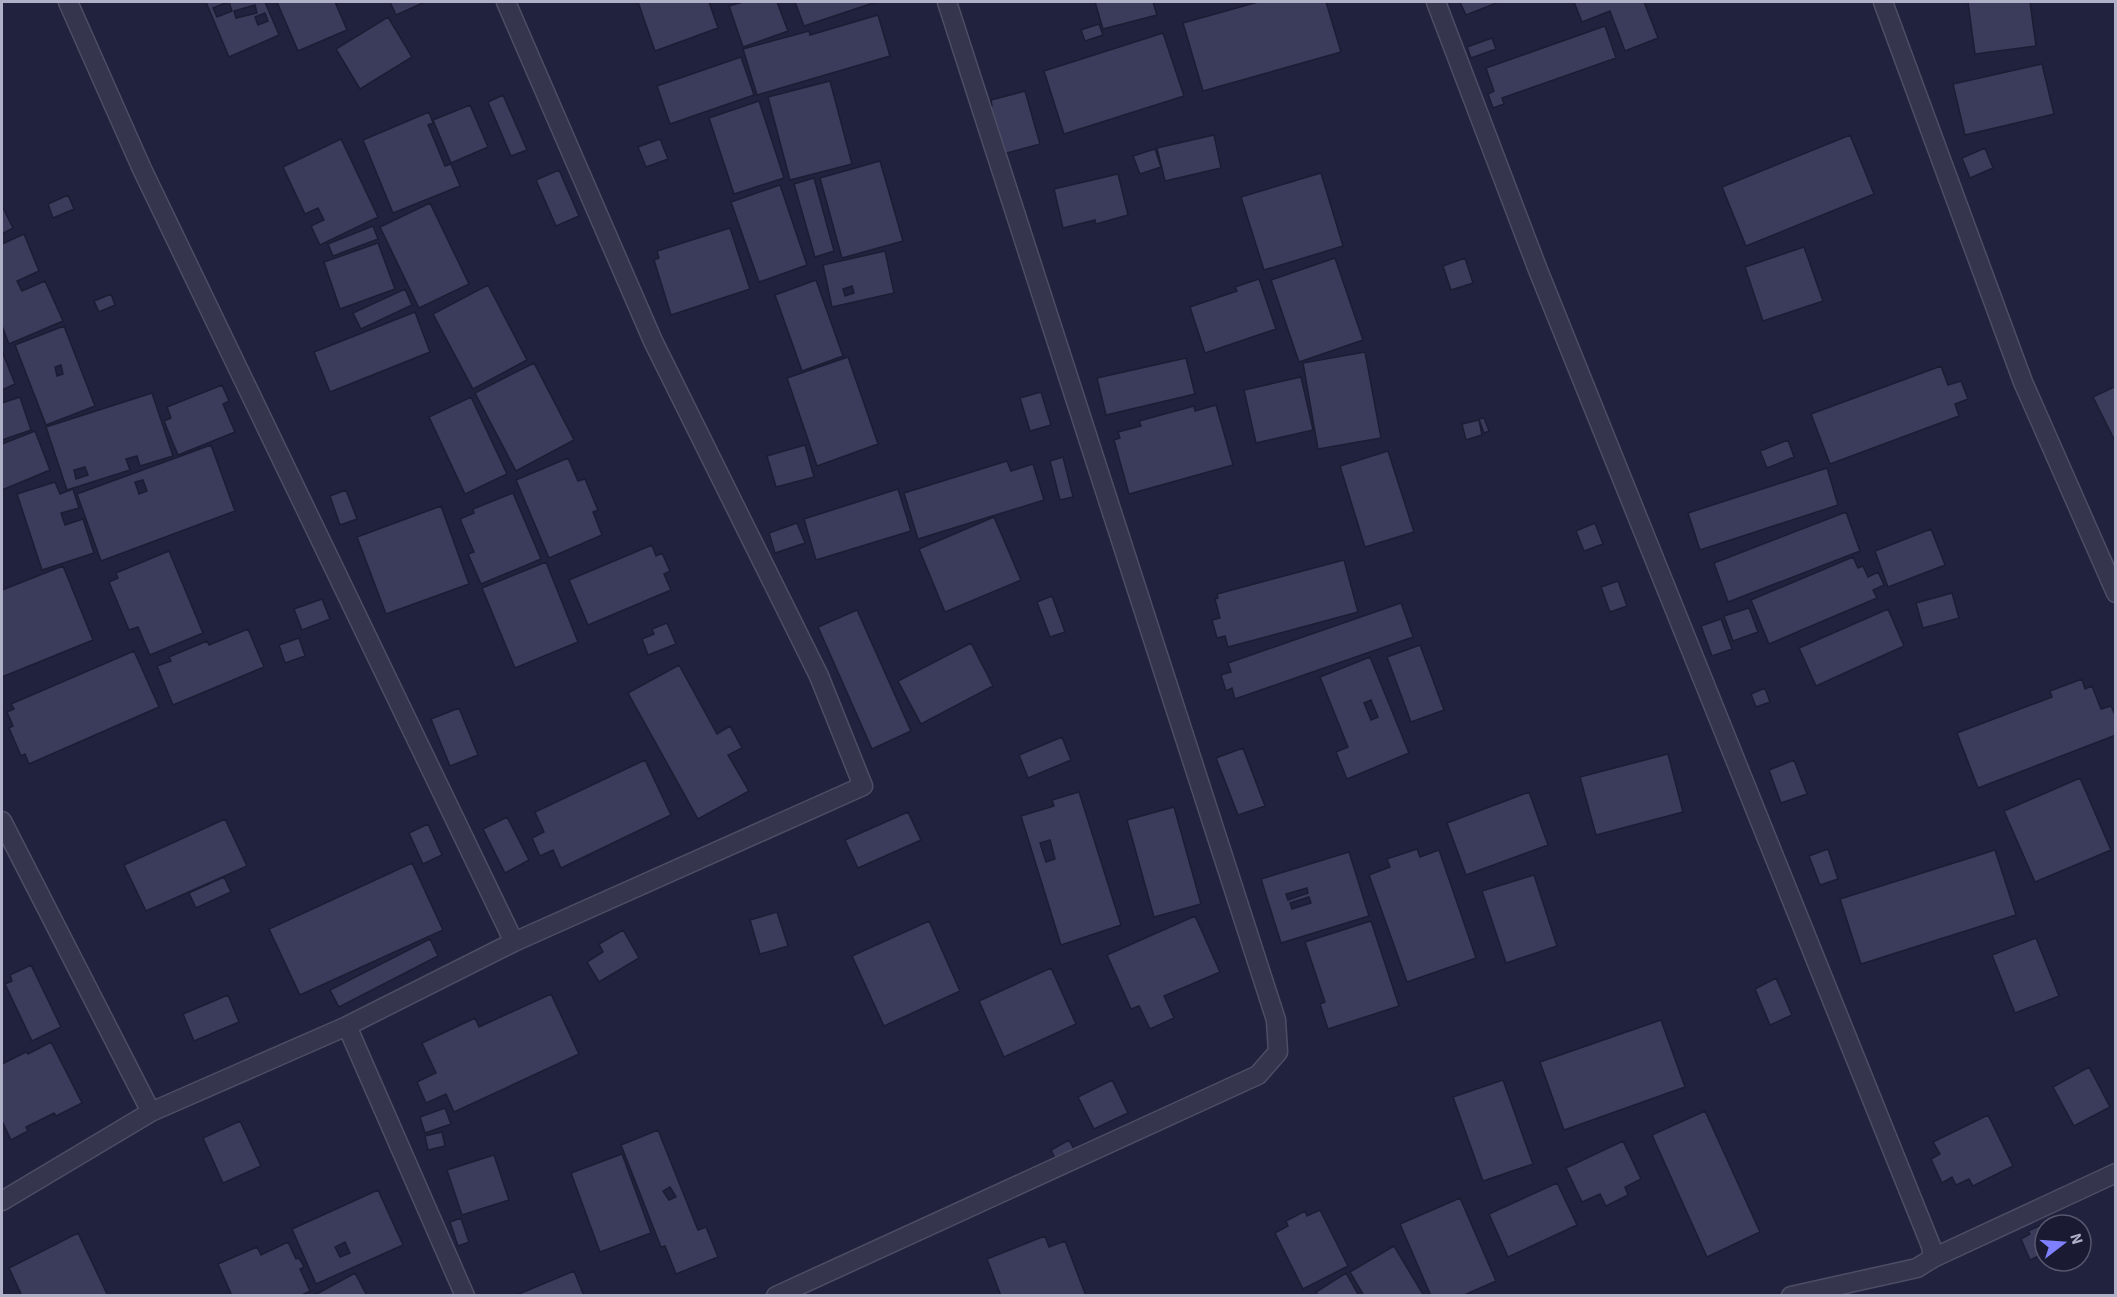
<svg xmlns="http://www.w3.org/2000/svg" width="2117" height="1297" font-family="'Source Sans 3',sans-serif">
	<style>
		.building { fill: #3b3c5b; stroke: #1c1d34; stroke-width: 1.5; fill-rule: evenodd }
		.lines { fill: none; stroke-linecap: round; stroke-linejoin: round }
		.minor-casing { stroke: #4d4d65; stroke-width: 21 }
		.minor { stroke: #35364d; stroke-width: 18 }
	</style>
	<rect width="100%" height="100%" fill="#21223d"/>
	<path class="building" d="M206,2H228L213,8L217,17L232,11L229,2H265L279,35L229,57ZM255,5L257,13L236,18L234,11ZM265,13L268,21L258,25L255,17Z
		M277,2H335L347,30L298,51Z
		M390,2H425L396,15Z
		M638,2H709L718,28L655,51Z
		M743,2H777L788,31L743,47L729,6Z
		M795,2H876L804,26Z
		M1095,2H1153L1157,15L1103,29Z
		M1258,2H1326L1341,52L1203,91L1183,23Z
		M1460,2H1499L1466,15Z
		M1574,2H1644L1658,38L1625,51L1610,11L1582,22Z
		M1968,2H2030L2036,46L1975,54Z
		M878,15L890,56L757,95L743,49L809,31L810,35Z
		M388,17L412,57L360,89L336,49Z
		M1099,24L1103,35L1085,41L1081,30Z
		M1605,26L1616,58L1502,98L1504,104L1493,108L1488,94L1494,91L1486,68Z
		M1163,33L1184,96L1064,134L1044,71Z
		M1492,38L1496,49L1471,58L1467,47Z
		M741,57L754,95L670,124L657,86Z
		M2042,64L2054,114L1965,135L1953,84Z
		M830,81L852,164L790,180L768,97Z
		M1025,91L1040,144L999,155L986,108L992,106L991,100Z
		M503,95L527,150L511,156L488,102Z
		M759,101L784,178L734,194L709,118Z
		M470,105L488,147L451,163L433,120Z
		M429,112L433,123L428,125L445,166L451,164L460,186L393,213L363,140Z
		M1214,135L1221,168L1165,181L1157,148Z
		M1850,135L1874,194L1746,246L1722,187Z
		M341,139L378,217L320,245L311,226L324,220L318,208L305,214L283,167Z
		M660,139L668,159L646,167L638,147Z
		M1985,148L1993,168L1970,178L1962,158Z
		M1155,149L1161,167L1140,174L1133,156Z
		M880,161L903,241L842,258L820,178Z
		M559,170L579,216L556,226L536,180Z
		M1321,173L1343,246L1264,270L1241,197Z
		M1118,174L1128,215L1096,224L1095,220L1063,228L1054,189Z
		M814,178L834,251L815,257L794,184Z
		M780,185L807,265L759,282L731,202Z
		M68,195L74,209L53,218L48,204Z
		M430,203L469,284L419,308L380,227Z
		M2,206L13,228L2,234Z
		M373,226L378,239L333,256L328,244Z
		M730,228L750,289L671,315L654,260L659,258L657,251Z
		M24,234L39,271L17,281L22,291L45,281L63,321L9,344L2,326V244Z
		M378,243L395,289L340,309L324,262Z
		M1804,247L1823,301L1763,321L1745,267Z
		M885,251L894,293L832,307L823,265ZM852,286L854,293L845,296L843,289Z
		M1335,258L1363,340L1299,362L1271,280Z
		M1465,258L1473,283L1451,290L1443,266Z
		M1259,279L1276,329L1205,353L1190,307L1237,291L1235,287Z
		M816,280L843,356L802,371L775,295Z
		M488,285L527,360L473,389L433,314Z
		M405,289L412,305L361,329L353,313Z
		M111,294L115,305L99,312L94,301Z
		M415,312L430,352L330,392L314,352Z
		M64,326L95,406L46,425L15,345ZM61,365L63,374L57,376L55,367Z
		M2,351L15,384L2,390Z
		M1365,352L1381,438L1318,449L1303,363Z
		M848,357L878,444L817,466L787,378Z
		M1186,358L1195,394L1106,415L1097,378Z
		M534,363L574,440L516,471L475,393Z
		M1941,366L1948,385L1961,381L1968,399L1955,404L1959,416L1830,464L1811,414Z
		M1301,377L1313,430L1256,443L1244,390Z
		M222,385L229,401L223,404L235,432L178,455L164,421L171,418L167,407Z
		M2116,386V443L2093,397Z
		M1041,392L1051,425L1030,431L1020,398Z
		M152,393L173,456L140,466L137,456L126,459L130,470L67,490L46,427ZM85,467L88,475L76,479L74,470Z
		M20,397L31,430L2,440V403Z
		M471,397L507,474L465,494L429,417Z
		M1216,405L1233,465L1129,494L1114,440L1120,438L1118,432L1141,426L1139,421L1194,406L1195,411Z
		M1484,418L1489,431L1484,433L1479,419Z
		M1479,420L1482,435L1466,440L1462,424Z
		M35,431L50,470L2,490V444Z
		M1788,440L1794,457L1767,468L1760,451Z
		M211,445L235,511L101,561L77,494ZM143,480L147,491L139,494L135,482Z
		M805,445L814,477L776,487L767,456Z
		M1388,451L1414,532L1365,547L1340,466Z
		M1063,457L1073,497L1060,500L1050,461Z
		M568,458L578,481L585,479L598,510L593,512L602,535L549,558L516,480Z
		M1007,461L1011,471L1033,464L1044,500L918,539L904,493Z
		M1827,468L1838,505L1700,550L1688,513Z
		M55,482L60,494L73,489L79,508L61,513L65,525L83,519L94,553L42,570L17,494Z
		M898,489L911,531L816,560L804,519Z
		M346,490L357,519L340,525L330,496Z
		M513,493L541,559L481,584L468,554L474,552L460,519L474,513L473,509Z
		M441,506L469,584L386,614L357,537Z
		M1846,512L1860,551L1728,602L1714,563Z
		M994,517L1021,580L945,612L919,549Z
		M797,523L805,543L775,553L769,533Z
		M1595,523L1603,544L1584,551L1576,531Z
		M1931,529L1945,565L1888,587L1875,551Z
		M652,545L656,556L662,553L670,571L664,574L671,590L588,625L569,580Z
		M169,551L203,633L150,655L138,627L129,630L109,582L118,578L116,573Z
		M1853,557L1858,568L1863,566L1868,577L1878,572L1884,585L1873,590L1877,598L1769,644L1751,600Z
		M1344,560L1358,612L1228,647L1225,636L1217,638L1212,620L1220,618L1215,599L1218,598L1217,594Z
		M546,562L578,642L515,668L482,588Z
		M63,566L93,640L2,677V590Z
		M1618,581L1627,606L1610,612L1601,587Z
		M1952,593L1959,618L1923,628L1916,603Z
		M1052,596L1065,632L1050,637L1037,602Z
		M322,599L330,619L302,630L294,609Z
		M1401,603L1413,637L1235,699L1232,688L1226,691L1221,675L1231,672L1228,663Z
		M1749,608L1758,632L1733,641L1724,616Z
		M1888,609L1904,646L1816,686L1799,648Z
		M857,610L911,731L872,749L818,627Z
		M1721,619L1732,649L1712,656L1701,626Z
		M667,623L676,644L648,655L642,639L654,634L652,629Z
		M248,629L264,667L173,705L157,666L171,661L169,657L207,641L209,645Z
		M299,638L305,656L285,663L279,645Z
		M971,643L993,686L921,724L898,681Z
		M1420,645L1444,710L1411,722L1387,657Z
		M134,651L159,707L29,764L25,754L21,756L9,728L13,726L7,712L14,709L11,704Z
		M1370,657L1409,753L1347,779L1336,752L1348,747L1320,677ZM1371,700L1378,717L1371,720L1364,703Z
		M679,665L717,734L730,726L742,748L728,755L749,791L698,819L628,693Z
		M2082,679L2085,689L2092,686L2101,709L2111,706L2116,717V735L1978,788L1957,733L2052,697L2050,691Z
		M1765,688L1770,702L1756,707L1751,694Z
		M459,708L478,755L450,766L431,719Z
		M1062,737L1071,760L1028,778L1019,755Z
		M1243,748L1265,806L1238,815L1216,758Z
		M1668,754L1683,812L1596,835L1580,777Z
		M645,760L671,815L561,868L553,850L540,856L532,838L544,832L535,812Z
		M1794,760L1807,794L1781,803L1769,770Z
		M2080,778L2111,850L2035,882L2004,811Z
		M1079,792L1121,925L1061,945L1021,816L1054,806L1052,800ZM1050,840L1055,859L1046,862L1040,843Z
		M1529,792L1548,845L1466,875L1447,823Z
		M1174,807L1201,904L1154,917L1127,820Z
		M908,812L921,840L858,868L845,840Z
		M507,817L529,860L505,873L483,829Z
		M225,819L247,866L146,911L124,865Z
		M428,824L442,855L423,864L409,833Z
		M1417,849L1420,857L1439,850L1476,958L1407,982L1369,875L1390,867L1387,859Z
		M1828,849L1838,879L1820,885L1809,856Z
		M1995,850L2016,915L1861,964L1840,899Z
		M1349,852L1369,916L1281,943L1261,879ZM1307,888L1308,893L1288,900L1286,894ZM1309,897L1311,903L1292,909L1290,903Z
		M412,863L443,930L300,995L269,929Z
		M1534,875L1557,946L1506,963L1482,891Z
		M224,877L231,892L196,908L189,893Z
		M777,912L788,946L760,954L750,920Z
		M1195,916L1220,972L1164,996L1174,1018L1150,1029L1139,1006L1131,1009L1107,955Z
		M929,921L960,991L884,1026L852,956Z
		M1371,921L1399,1006L1328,1029L1320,1004L1325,1002L1305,942Z
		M623,930L639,958L599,982L587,962L603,952L599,944Z
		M2036,938L2059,996L2015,1013L1992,955Z
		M430,939L438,956L339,1007L330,990Z
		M31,965L61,1027L32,1041L5,984L12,981L10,975Z
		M1051,968L1076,1024L1004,1057L979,1001Z
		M1776,978L1792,1015L1770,1025L1755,989Z
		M551,994L579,1054L454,1112L446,1094L426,1103L417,1082L436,1073L422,1043L475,1018L479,1027Z
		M228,995L239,1022L194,1041L183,1014Z
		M1661,1020L1685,1087L1564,1130L1540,1062Z
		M51,1042L82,1103L56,1116L54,1113L26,1127L28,1131L11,1140L2,1121V1064L26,1052L28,1054Z
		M2089,1067L2110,1107L2074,1126L2053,1087Z
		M1112,1080L1128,1113L1094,1129L1078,1097Z
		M1503,1080L1533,1164L1483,1181L1453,1097Z
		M445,1108L451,1124L425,1133L420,1117Z
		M1705,1111L1760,1232L1707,1257L1652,1135Z
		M1988,1115L2013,1166L1973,1186L1969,1179L1956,1185L1952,1177L1942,1183L1931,1159L1940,1154L1933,1142Z
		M240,1121L261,1166L223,1183L203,1138Z
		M658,1130L698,1230L706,1227L718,1257L676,1274L665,1246L661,1247L621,1145ZM670,1187L676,1197L669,1200L663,1191Z
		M442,1132L445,1146L428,1150L425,1136Z
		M1069,1140L1076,1153L1058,1164L1051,1150Z
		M1623,1141L1641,1179L1625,1187L1628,1195L1606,1206L1600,1194L1582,1202L1566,1168Z
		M622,1154L651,1233L600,1252L571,1173Z
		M494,1155L509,1200L462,1215L447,1170Z
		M1557,1183L1577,1225L1508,1257L1489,1214Z
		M378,1190L403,1245L316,1284L292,1229ZM345,1242L350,1253L340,1257L335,1247Z
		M1460,1198L1496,1281L1462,1296H1431L1400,1224Z
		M1320,1210L1348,1266L1303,1289L1275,1233L1288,1226L1286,1221L1305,1211L1307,1216Z
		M461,1218L469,1242L458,1246L450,1222Z
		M2048,1222L2050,1225H2045V1253L2030,1260L2021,1239L2030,1234L2028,1231Z
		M78,1233L108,1296H22L9,1268Z
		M1045,1236L1049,1247L1065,1241L1086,1296H1001L987,1259Z
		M288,1242L296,1259L299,1258L304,1267L300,1269L310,1291L300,1296H232L218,1264L257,1247L261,1255Z
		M1394,1246L1424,1296H1364L1350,1272Z
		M574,1271L584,1296H514Z
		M355,1273L367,1296H313Z
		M1346,1273L1359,1296H1318L1316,1292Z"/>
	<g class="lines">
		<defs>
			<path id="minor" d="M68,2L142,169L514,942
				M1436,2L1538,270L1931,1246L1933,1258L1917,1268L1791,1296
				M1883,2L2023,382L2116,593
				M2,821L151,1112
				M347,1026L465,1296
				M2,1201L151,1112L347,1026L514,942L863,786L819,676L653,341L506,2
				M1933,1258L2116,1173
				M776,1296L1258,1075L1278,1052L1276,1020L947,2"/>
		</defs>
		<use href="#minor" class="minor-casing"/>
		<use href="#minor" class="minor"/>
	</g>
	<rect width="2117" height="1297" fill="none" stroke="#b0b0c9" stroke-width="6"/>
	<g transform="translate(2063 1243) rotate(73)"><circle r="28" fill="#1a1b32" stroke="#56576e" stroke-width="1.5"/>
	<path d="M0-4.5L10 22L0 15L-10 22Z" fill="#7f80ff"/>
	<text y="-9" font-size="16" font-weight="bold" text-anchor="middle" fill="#b0b0c9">N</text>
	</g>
</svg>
